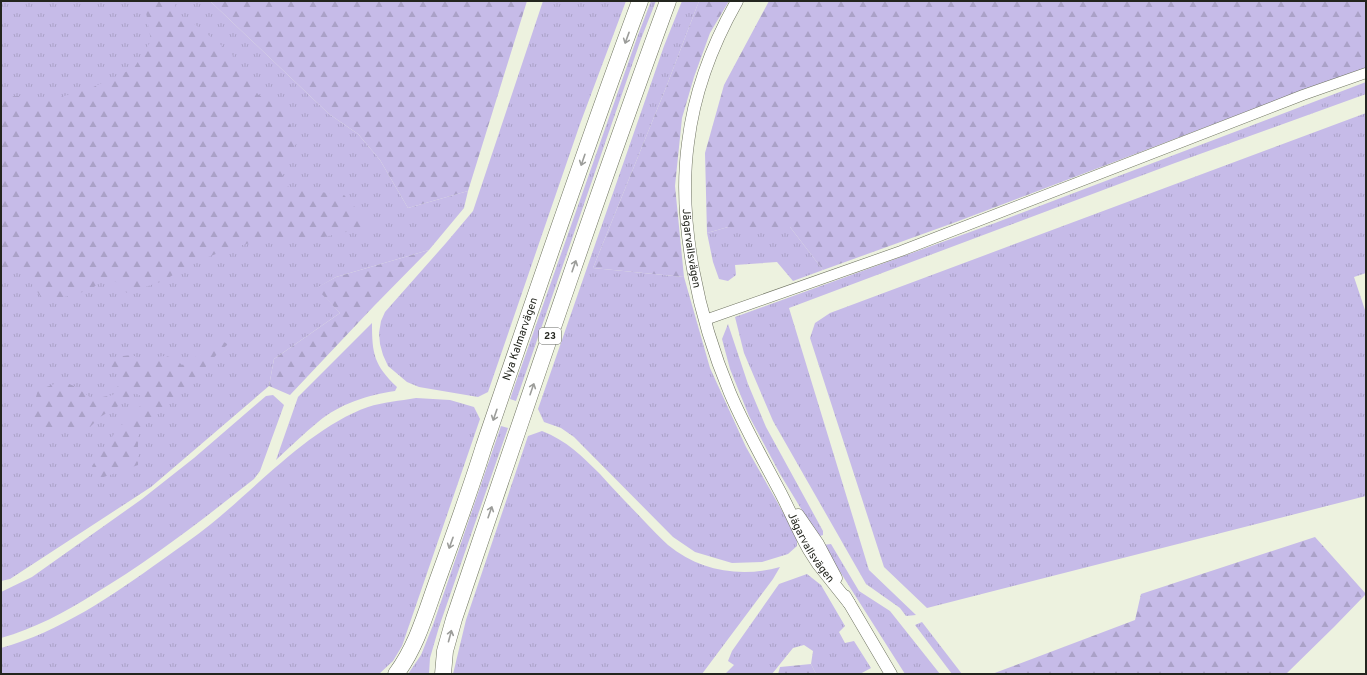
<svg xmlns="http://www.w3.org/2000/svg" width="1367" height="675" font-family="Overpass,sans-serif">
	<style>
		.grass { fill: url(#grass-tufts) }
		.forest { fill: url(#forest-firs) }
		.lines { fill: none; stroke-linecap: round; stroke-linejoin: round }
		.minor-casing { stroke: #6e7261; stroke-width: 11 }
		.tertiary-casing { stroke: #6e7261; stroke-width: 13 }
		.primary-casing { stroke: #6e7261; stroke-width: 17 }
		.minor { stroke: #fff; stroke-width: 10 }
		.tertiary { stroke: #fff; stroke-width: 12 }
		.primary { stroke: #fff; stroke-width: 16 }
		.oneway { stroke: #9c9d9a }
		.labels { text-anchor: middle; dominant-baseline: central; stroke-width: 3.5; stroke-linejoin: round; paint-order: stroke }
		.shield { fill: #fff; stroke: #656662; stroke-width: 1 }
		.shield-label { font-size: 10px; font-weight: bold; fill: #23251e }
		.street-label { font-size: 11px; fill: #23251e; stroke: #fff }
	</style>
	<defs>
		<pattern id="grass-tufts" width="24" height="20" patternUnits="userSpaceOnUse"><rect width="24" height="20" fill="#c6bbe8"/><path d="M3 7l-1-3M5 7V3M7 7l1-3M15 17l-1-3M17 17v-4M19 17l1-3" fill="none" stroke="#aaa1c7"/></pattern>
		<pattern id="forest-firs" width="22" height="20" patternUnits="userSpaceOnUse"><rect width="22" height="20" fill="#c6bbe8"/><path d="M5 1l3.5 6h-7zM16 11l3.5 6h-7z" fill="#aaa1c7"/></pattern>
	</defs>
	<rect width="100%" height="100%" fill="#edf2df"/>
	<path class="grass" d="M1,1H210L329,114L358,134L380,160L408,208L468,191L464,208L429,250L336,277L317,288L340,313L274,359L269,386L151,487L10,579L1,581Z
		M543,1H626L580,124L488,392L478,397L419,387L407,382L388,366L383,355L380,344L379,333L381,321L385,312L446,243L473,211Z
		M651,1H656L641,39L516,401L510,399L638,35Z
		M682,1H699L667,85L593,268L684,277L710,368L746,447L797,537V546L788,554L762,562L732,563L695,552L673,537L574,437L561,428L544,422L538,409L664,46Z
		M1366,82V94L1175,163L789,308L869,570L916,615L906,616L900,608L866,584L773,421L744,353L735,317L995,223Z
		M1366,113V273L1354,277L1366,313V496L927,608L884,567L810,338L815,323L830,313Z
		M728,227H790L823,270L793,281L777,262L735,265L736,275L728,281L719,279L713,262L707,233Z
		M372,323C372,354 374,365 397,387L395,391C368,395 339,404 318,422C303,434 290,447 276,460L298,397Z
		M728,324L748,384L766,427L823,531V535L820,536L817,535L780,474L749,416L730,369L722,339Z
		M273,395L284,405L260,471L254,479C202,520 151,560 94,594C65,612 34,629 1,638V592L32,577L142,499L194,458L266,396Z
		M416,398L450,400L474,407L480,419L402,646L393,661L379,674H1V648C60,632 113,595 162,560C178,548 195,537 211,524C258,486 311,427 368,407C383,402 400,401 416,398Z
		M501,426L508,428L439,627L430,658L429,674H408L421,655L433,625Z
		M542,431C566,440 583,457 600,474C615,491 631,507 646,523C653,530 660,538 668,545C699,571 741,578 780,567L773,579L702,674H453L466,620L528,436Z
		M831,544L859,591L890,611L940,674H905L823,545Z
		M807,574L821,585L845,626L839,632L845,643L854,641L871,668L860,674H816L811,664L813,651L804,645L793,648L772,674H725L734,665L728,661L732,651L779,584Z
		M922,622L962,674H952L915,625Z"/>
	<path class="forest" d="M144,1H175L176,14L188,19L231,53L254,92L284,110L297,142L281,171L289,188L344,195L372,226L311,240L274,237L231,248L193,263L163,281L127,293L115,281L99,283L90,290L64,297L42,299L23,270L7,269L1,270V97L18,96L50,100L89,89L134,68L151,41Z
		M210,1H527L468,191L408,208L380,160L358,134L329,114Z
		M699,1H729L710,33L694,77L682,118L675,186L684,277L593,268L667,85Z
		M769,1H1366V68L1298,92L956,222L823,270L790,227H728L707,233L705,153L724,85Z
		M429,250L374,306L290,395L269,386L274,359L340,313L316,288L336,277Z
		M219,340L228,344L208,363L200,377L148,421L138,435V465L98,479L92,466L117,430L147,399L135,393L120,405L100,417L89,428H76L66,431L47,428L35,430L31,414L38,390L63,381L78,388L92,399L113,395L119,384L121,376L110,371L114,357L132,355L146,361C161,355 170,353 182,365L208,349Z
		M1315,537L1366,594L1334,627L1286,674H992L1135,620L1141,594Z
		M811,664L816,674H778L780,667Z"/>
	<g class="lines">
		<defs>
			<path id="minor" d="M705,320L901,251L1303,95L1366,73"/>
			<g id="tertiary">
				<path id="s1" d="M737,1C712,45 694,93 688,143C677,223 699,319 730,393C744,426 761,456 778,488C789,508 797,529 809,550L818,564L849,603"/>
				<path d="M798,515L818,544L836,578"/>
				<path d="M845,596L891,674"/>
			</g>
			<g id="primary">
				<path id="s2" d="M396,674C417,646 426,612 438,579C454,535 470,491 484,446C535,297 585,148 640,1"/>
				<path d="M443,674L445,651L454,619C524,412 593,206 668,1"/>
			</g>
		</defs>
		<use href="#minor" class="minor-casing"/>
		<use href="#tertiary" class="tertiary-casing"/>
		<use href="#primary" class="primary-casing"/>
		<use href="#minor" class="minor"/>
		<use href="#tertiary" class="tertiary"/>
		<use href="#primary" class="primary"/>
	</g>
	<defs><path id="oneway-shaft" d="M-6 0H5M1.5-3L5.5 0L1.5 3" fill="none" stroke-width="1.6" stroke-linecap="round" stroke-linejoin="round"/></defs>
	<g class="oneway">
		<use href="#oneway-shaft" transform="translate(627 38) rotate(110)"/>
		<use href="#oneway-shaft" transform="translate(583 160) rotate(109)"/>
		<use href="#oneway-shaft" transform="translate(574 266) rotate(-71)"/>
		<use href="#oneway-shaft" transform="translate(532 389) rotate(-71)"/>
		<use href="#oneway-shaft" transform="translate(495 415) rotate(109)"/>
		<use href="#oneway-shaft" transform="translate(490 512) rotate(-71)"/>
		<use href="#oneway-shaft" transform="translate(451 543) rotate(110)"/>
		<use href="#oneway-shaft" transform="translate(450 636) rotate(-75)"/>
	</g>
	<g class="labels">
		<rect class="shield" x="539" y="328" width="22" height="16" rx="3"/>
		<g class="shield-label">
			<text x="550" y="336">23</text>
		</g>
		<g class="street-label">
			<text stroke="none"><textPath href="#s1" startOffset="257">Jägarvallsvägen</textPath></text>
			<text stroke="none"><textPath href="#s2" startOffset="358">Nya Kalmarvägen</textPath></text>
			<text stroke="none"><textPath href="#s1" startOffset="582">Jägarvallsvägen</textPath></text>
		</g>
	</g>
	<rect width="1367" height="675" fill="none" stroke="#23251e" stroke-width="4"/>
</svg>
